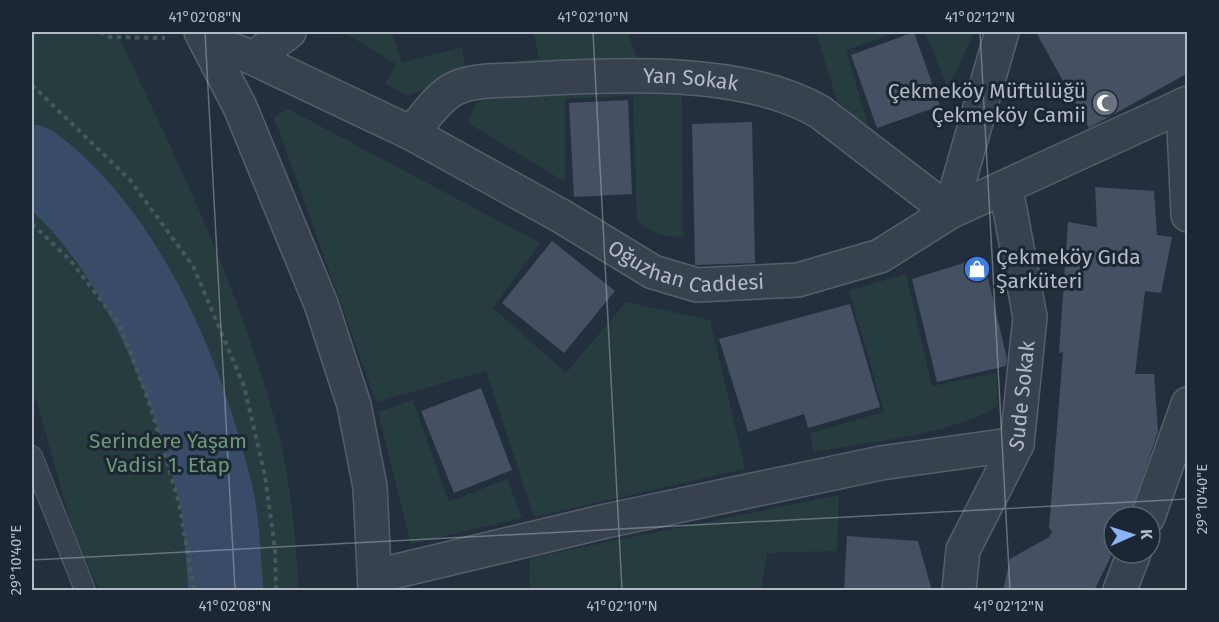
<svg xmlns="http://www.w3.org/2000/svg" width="1219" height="622" font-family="'Fira Sans',sans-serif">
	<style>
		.green { fill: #263c3f }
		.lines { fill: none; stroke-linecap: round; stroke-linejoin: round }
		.river { stroke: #394c67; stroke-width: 75 }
		.building { fill: #455162 }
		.lane-casing { stroke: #565f6c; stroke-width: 22 }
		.street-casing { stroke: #565f6c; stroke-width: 36 }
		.path { stroke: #44595c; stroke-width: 4; stroke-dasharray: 4.5 4.5; stroke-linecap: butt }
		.lane { stroke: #38414e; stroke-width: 20 }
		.street { stroke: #38414e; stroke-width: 33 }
		.ticks { fill: none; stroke: #b4bcc9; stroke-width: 1.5; stroke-opacity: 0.45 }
		.labels { text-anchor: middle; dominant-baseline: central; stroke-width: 6; stroke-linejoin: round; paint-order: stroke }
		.street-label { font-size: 21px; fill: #b4bcc9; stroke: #1d2633 }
		.poi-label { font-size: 21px; fill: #b4bcc9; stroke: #1d2633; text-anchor: end }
		.park-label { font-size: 21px; fill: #6b9a76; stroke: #1d2633 }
		.neatline { fill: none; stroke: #b4bcc9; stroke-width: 2 }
		.ticks-label { font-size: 15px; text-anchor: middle; fill: #b4bcc9 }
	</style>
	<rect width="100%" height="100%" fill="#242f3e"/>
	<path class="green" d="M32,32H116C177,158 239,288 276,424C291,478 295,535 299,590H99L73,531L37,402L32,393Z
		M343,32H392L402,63L462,47L466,72L408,96L385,83L396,64Z
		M533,32H627L637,57L500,73V64L539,58Z
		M816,32L895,33L846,50L869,129L837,101Z
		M925,32H974L948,89Z
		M633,92L682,93L683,237C664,237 650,233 637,220L633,96L565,99V182L468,123L477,102L501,94Z
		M288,109L540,243L493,308L566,373L626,302L710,320L745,469L534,517L486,371L376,402L274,117Z
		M906,274L932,386L996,373L998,406C951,435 869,442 814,452L810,433L884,412L849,291Z
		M413,400L449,502L507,479L522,518L411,544L378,412Z
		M839,495L837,551L767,553L761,590H529L530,558Z"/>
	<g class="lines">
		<path class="river" d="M32,162C131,236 187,377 216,495C223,525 223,560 226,590"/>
	</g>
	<path class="building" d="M914,32L940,106L877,128L851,55Z
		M1036,32H1188V73L1089,128Z
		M628,100L632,194L574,197L569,103Z
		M752,122L755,263L695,265L692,124Z
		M1095,187L1154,191L1157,235L1172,237L1161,293L1145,291L1135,374H1154L1158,431L1130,517H1114V550L1094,591H1003L1010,559L1049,537L1052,532L1049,528L1063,352L1059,353L1068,222L1097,227Z
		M552,241L615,291L564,353L502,303Z
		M983,257L1007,359L1006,366L937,382L912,279Z
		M850,304L880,407L808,428L804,414L748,432L719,339Z
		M481,388L512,470L454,493L421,411Z
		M847,536L918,541L932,591H844Z"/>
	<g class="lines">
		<defs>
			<path id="lane" d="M32,456L85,590"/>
			<g id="street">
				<path d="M201,32L240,107L321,304L354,405L370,487L375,590"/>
				<path id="s1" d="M205,39L253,58L411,133L561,216L653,272L697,285L798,280L880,256L950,212L1188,103"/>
				<path d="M253,58L289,32"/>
				<path d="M1183,105L1188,215"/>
				<path id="s2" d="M411,133C424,119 439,95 456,88C479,78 509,81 533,79C619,74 745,68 820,112L950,212L1002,32"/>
				<path d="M1148,517L1188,404"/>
				<path d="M376,576L606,521L881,463L1017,444"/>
				<path id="s3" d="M959,590L963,550L1017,444L1030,317L1006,189"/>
				<path d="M1120,590L1134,553"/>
			</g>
		</defs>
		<use href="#lane" class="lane-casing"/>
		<use href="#street" class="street-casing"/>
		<path class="path" d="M100,32L110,37L165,38
			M32,85L130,180L193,266L244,386L265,476L275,549L276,590
			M32,224L70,260L120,325L151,408L179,503L194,590"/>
		<use href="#lane" class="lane"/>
		<use href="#street" class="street"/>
	</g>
	<path class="ticks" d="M205,32L235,590M593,32L622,590M980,32L1010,590M32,560L1188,499"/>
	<defs>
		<symbol id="mosque-disc" viewBox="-11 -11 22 22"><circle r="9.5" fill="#6b7280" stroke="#1d2633"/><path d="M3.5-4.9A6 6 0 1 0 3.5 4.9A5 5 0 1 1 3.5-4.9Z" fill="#fff"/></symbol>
		<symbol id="shop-disc" viewBox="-11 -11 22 22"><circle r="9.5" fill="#3f7fe0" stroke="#1d2633"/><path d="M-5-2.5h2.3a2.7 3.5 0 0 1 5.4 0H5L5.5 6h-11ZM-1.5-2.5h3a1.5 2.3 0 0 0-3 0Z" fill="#fff"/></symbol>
	</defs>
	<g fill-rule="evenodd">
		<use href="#mosque-disc" x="1090" y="88" width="30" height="30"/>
		<use href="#shop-disc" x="962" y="254" width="30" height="30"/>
	</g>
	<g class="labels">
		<g class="street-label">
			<text stroke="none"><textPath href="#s2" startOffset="300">Yan Sokak</textPath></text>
			<text stroke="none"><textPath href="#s1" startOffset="537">Oğuzhan Caddesi</textPath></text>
			<text stroke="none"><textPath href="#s3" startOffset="208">Sude Sokak</textPath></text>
		</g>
		<g class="poi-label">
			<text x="1086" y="91">Çekmeköy Müftülüğü<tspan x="1086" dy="24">Çekmeköy Camii</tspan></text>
			<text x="996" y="257" text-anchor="start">Çekmeköy Gıda<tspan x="996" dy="24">Şarküteri</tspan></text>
		</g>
		<g class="park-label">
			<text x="168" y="441">Serindere Yaşam<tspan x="168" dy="24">Vadisi 1. Etap</tspan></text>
		</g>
	</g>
	<rect width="1219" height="622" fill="none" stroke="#1d2633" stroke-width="66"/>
	<g transform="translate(1132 535) rotate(87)"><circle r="28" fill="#1d2633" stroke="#59626f" stroke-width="1.5"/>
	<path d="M0-4.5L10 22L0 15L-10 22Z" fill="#8ab4f8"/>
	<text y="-9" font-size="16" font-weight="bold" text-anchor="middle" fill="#b4bcc9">K</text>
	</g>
	<rect x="33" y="33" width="1153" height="556" class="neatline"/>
	<g class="ticks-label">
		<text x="205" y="22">41°02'08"N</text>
		<text x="593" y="22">41°02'10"N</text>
		<text x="980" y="22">41°02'12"N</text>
		<text transform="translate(1202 499) rotate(-90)" y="5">29°10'40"E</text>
		<text transform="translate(16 560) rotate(-90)" y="5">29°10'40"E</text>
		<text x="235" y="611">41°02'08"N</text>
		<text x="622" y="611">41°02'10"N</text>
		<text x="1009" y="611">41°02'12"N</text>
	</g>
</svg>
